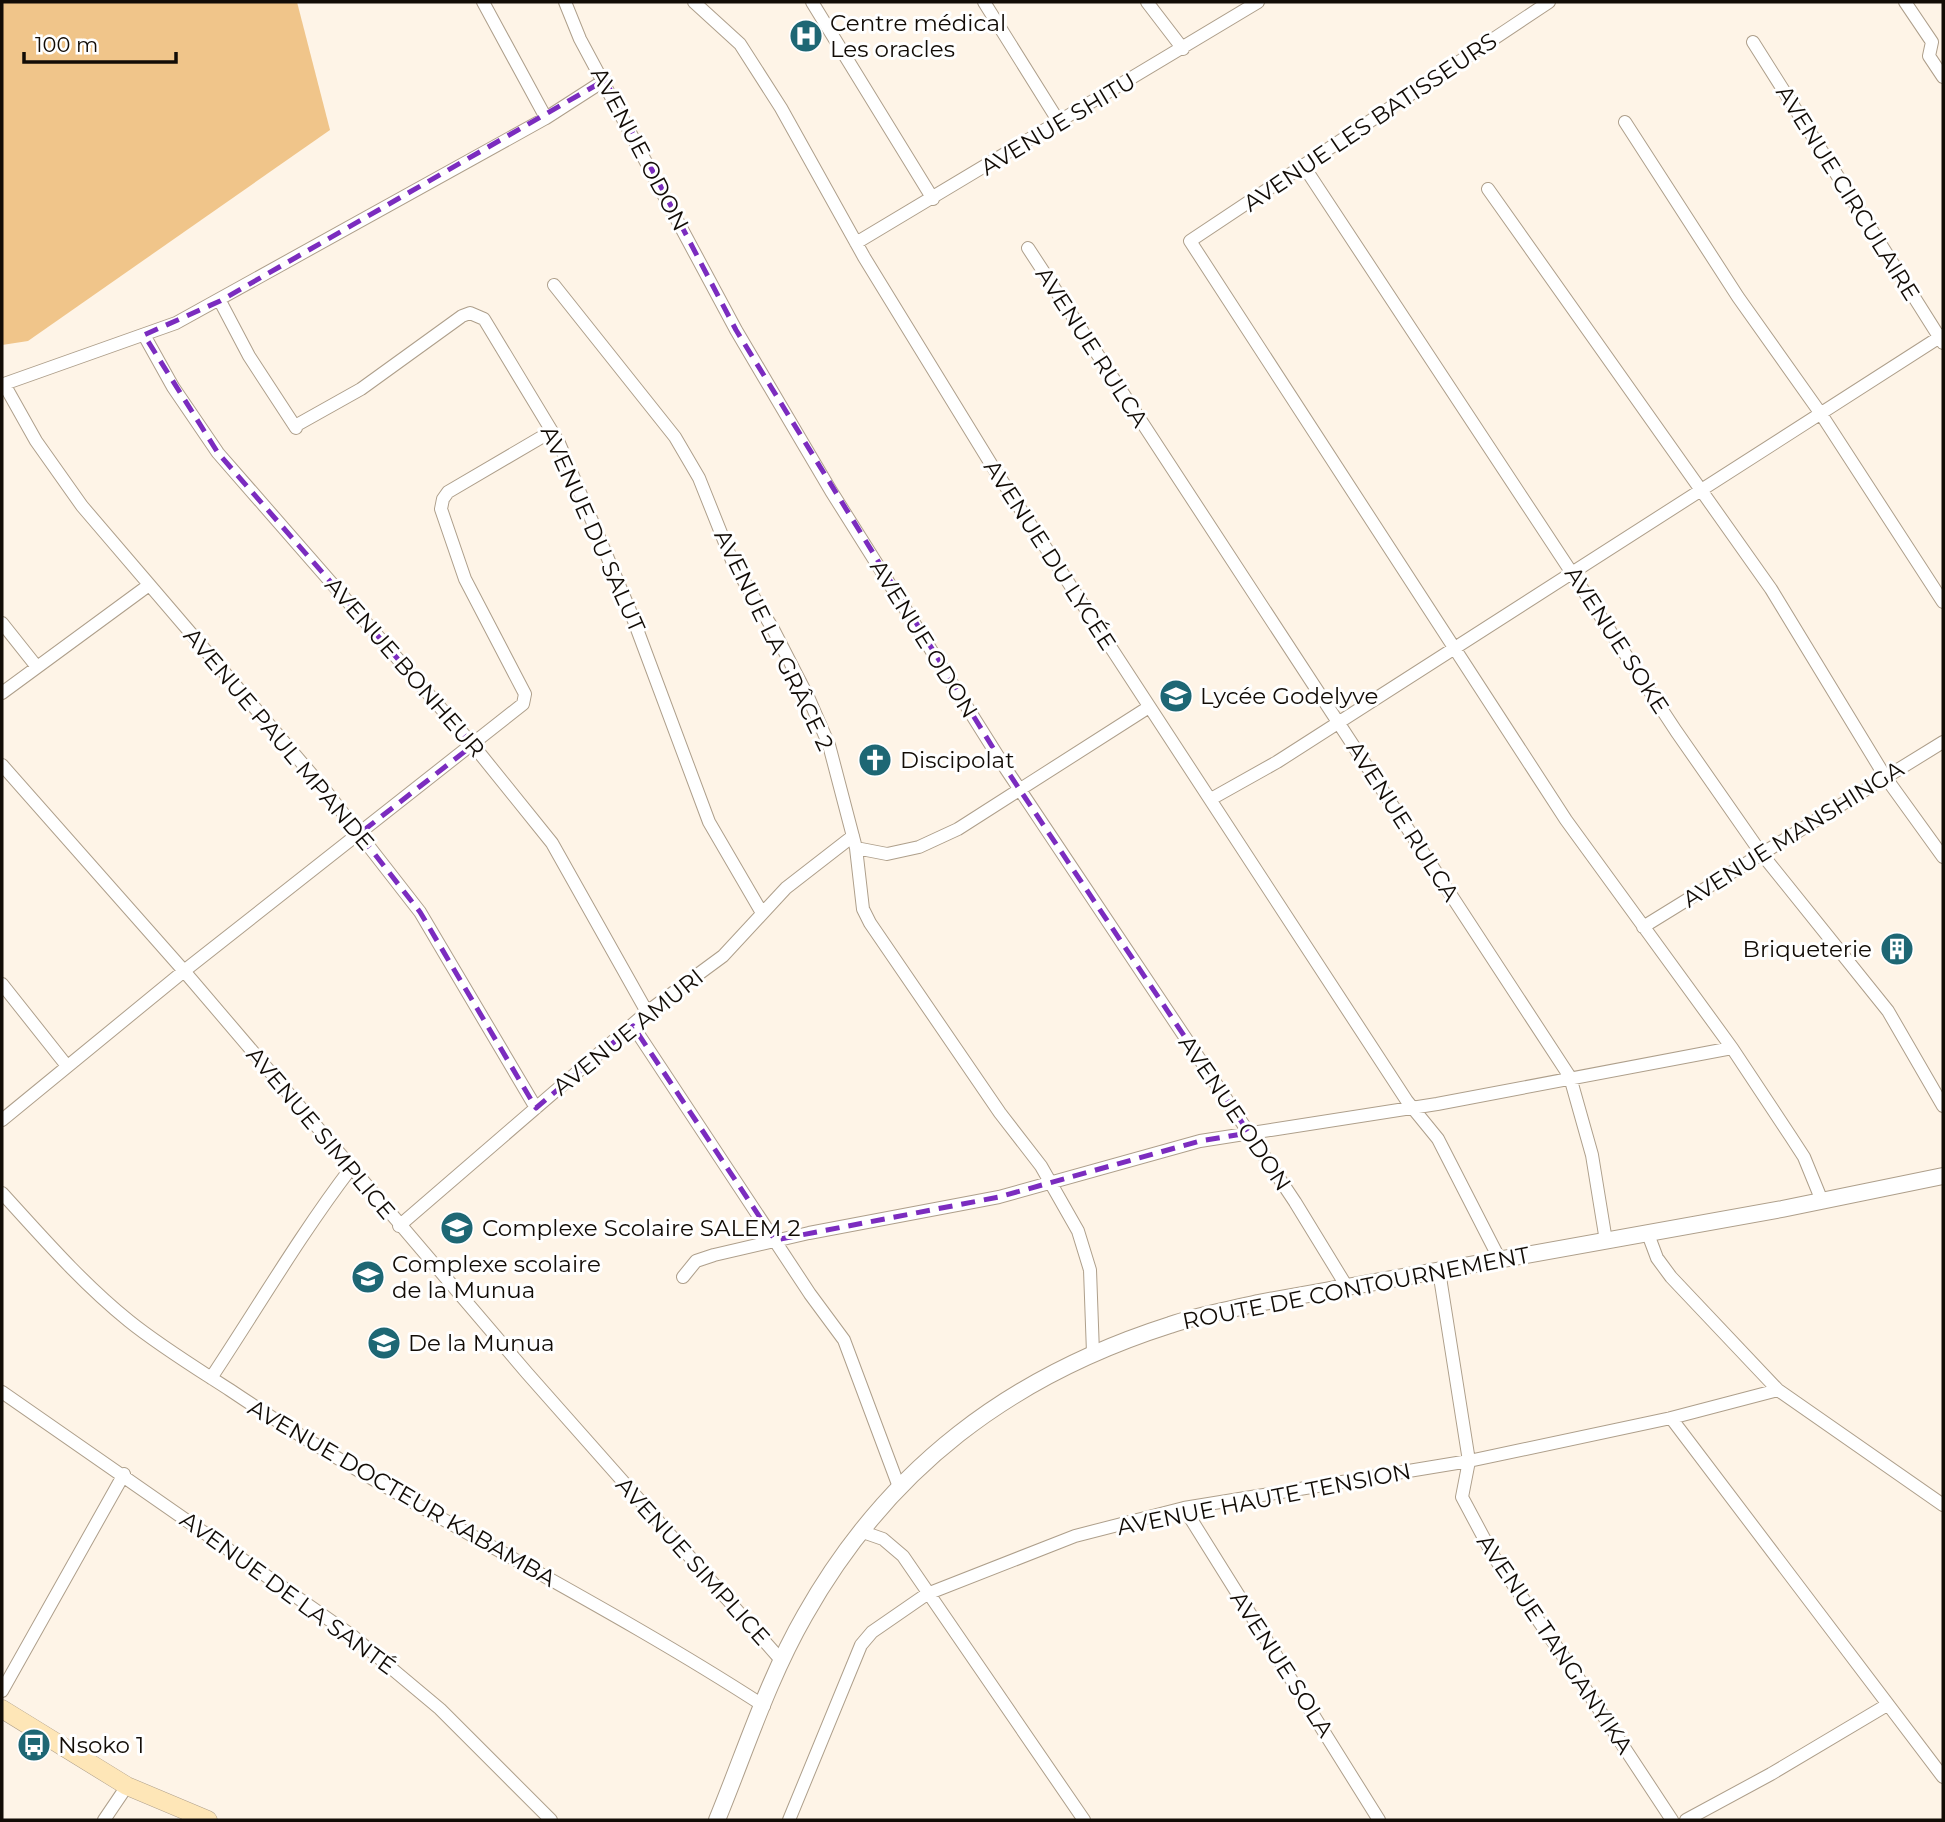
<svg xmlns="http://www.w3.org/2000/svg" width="1945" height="1822" font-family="Montserrat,sans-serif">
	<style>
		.green { fill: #f0c58a }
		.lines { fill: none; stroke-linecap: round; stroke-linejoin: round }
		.minor-casing { stroke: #ae9f8b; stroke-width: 14 }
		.tertiary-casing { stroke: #ae9f8b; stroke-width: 18 }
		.secondary-casing { stroke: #ae9f8b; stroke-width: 19 }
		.minor { stroke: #fff; stroke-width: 12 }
		.tertiary { stroke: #fff; stroke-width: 16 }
		.secondary { stroke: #fee6b7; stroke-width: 18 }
		.marked { fill: none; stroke: #7b2cbf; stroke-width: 5; stroke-dasharray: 14 9; stroke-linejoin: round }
		.labels { text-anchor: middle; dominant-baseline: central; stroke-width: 6; stroke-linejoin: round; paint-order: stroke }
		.poi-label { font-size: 23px; fill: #120c06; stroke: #fff; text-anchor: start }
		.street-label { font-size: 23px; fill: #120c06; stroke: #fff }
	</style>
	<rect width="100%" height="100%" fill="#fef4e7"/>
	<path class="green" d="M2,2H297L330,130L28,341L2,345Z"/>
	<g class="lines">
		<defs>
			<path id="minor" d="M483,2L546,118
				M565,2L580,39L736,330L831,491L1006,769L1295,1202L1347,1287
				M694,2L740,44L781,108L864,257L991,464L1407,1101L1438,1139L1500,1260
				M812,2L933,199
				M984,2L1059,122
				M1147,2L1183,49
				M1549,2L1190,241L1566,820L1732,1048L1791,1137L1804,1157L1822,1201
				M1905,2L1932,42L1929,56L1943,77
				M1753,42L1943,343
				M1625,122L1738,297L1821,414L1943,602
				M1303,165L1676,731L1761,853L1888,1011L1943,1106
				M1488,189L1771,589L1886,778L1943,857
				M856,243L1258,2
				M1028,248L1570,1077L1592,1155L1606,1241
				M554,285L675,437L699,478L733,563L773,629L809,699L829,745L856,848L863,909L870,923L1000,1113L1041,1166L1078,1231L1090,1270L1093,1353
				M220,301L249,356L296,428
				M144,335L173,387L218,453L473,745L552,843L647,1012
				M295,426L361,389L462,316L470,313L484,319L559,443L631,613L709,822L762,913
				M2,623L37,667
				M2,693L149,585
				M2,765L184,971L527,1373L781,1660
				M1211,799L1277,762L1943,335
				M856,848L887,854L919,847L958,829L1149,707
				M1643,927L1943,742
				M2,984L67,1066
				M633,1026L810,1294L844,1340L899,1487
				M536,1108L420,912L325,790L82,506L36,441L4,384L176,323L546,118L605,80
				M2,1120L184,971L523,704L525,694L465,579L441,509L443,499L448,492L552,431
				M2,1193C43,1238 82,1283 129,1321C160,1346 196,1368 230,1390C402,1506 590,1593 764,1706
				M399,1226L647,1012L723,956L786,888L853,836
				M1648,1234L1657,1258L1671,1277L1778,1390L1943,1505
				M1439,1271L1469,1461L1462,1497L1494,1557L1579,1679L1672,1820
				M683,1277L696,1261L714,1255L809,1233L999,1197L1200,1141L1437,1104L1732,1048
				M211,1378C258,1307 300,1235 351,1168
				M2,1392L354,1637L440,1709L551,1820
				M1671,1418L1943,1777
				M1184,1508L1379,1820
				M860,1531L883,1539L903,1556L1084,1820
				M2,1691L124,1474
				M104,1820L127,1786
				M789,1820L861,1645L872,1632L927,1594L1075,1536L1184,1508L1469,1461L1671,1418L1778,1390
				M1686,1820L1771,1774L1887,1705"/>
			<path id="tertiary" d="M717,1820C745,1752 768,1679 805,1615C888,1468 1010,1376 1170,1325C1198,1315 1229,1310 1258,1303L1782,1209L1943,1176"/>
			<path id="secondary" d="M2,1709L127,1786L208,1820"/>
		</defs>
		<use href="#minor" class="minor-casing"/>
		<use href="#tertiary" class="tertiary-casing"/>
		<use href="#secondary" class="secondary-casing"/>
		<use href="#minor" class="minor"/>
		<use href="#tertiary" class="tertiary"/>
		<use href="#secondary" class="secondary"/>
	</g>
	<path class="marked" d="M605,80L736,330L1006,769L1249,1133L1200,1141L999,1197L775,1240L633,1026L536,1108L420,912L359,834L473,745L218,453L144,335L220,301Z"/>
	<defs>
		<symbol id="hospital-disc" viewBox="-11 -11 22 22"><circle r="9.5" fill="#1e6774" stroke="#fff"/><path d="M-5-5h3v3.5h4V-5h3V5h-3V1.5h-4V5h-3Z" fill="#fff"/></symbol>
		<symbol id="school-disc" viewBox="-11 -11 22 22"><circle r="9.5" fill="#1e6774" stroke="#fff"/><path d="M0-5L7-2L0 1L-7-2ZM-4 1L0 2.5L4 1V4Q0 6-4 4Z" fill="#fff"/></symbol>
		<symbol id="church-disc" viewBox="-11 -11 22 22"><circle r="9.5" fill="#1e6774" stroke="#fff"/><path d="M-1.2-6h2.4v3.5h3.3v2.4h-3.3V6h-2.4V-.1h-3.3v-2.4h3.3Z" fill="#fff"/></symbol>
		<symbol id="building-disc" viewBox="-11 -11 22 22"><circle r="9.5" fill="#1e6774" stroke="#fff"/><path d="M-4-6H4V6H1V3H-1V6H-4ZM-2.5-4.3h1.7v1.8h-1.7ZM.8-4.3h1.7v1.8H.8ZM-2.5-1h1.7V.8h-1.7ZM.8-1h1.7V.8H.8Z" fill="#fff"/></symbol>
		<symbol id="bus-disc" viewBox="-11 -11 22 22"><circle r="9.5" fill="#1e6774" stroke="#fff"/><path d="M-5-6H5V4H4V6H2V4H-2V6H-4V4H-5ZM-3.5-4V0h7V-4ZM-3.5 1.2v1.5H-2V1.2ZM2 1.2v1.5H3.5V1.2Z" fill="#fff"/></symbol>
	</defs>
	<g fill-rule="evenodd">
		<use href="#hospital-disc" x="787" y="17" width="38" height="38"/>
		<use href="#school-disc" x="1157" y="677" width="38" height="38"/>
		<use href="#church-disc" x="856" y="741" width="38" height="38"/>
		<use href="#building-disc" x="1878" y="930" width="38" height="38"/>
		<use href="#school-disc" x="438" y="1209" width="38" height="38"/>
		<use href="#school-disc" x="349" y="1258" width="38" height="38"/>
		<use href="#school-disc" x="365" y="1324" width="38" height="38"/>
		<use href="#bus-disc" x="15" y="1726" width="38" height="38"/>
	</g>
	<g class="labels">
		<g class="poi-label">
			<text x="830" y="23">Centre médical<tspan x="830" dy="26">Les oracles</tspan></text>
			<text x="1200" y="696">Lycée Godelyve</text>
			<text x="900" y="760">Discipolat</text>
			<text x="1872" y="949" text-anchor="end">Briqueterie</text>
			<text x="482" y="1228">Complexe Scolaire SALEM 2</text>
			<text x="392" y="1264">Complexe scolaire<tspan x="392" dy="26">de la Munua</tspan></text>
			<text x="408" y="1343">De la Munua</text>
			<text x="58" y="1745">Nsoko 1</text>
		</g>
		<g class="street-label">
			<text transform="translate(1370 122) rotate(-34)">AVENUE LES BATISSEURS</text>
			<text transform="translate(1058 124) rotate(-31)">AVENUE SHITU</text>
			<text transform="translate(640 149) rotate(62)">AVENUE ODON</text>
			<text transform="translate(1848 193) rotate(58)">AVENUE CIRCULAIRE</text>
			<text transform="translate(1092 347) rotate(57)">AVENUE RULCA</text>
			<text transform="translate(593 529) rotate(66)">AVENUE DU SALUT</text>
			<text transform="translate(1050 555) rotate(57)">AVENUE DU LYCÉE</text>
			<text transform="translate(924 639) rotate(58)">AVENUE ODON</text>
			<text transform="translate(774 640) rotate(64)">AVENUE LA GRÂCE 2</text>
			<text transform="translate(1617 640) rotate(57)">AVENUE SOKE</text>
			<text transform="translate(405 667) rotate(49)">AVENUE BONHEUR</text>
			<text transform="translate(279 739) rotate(50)">AVENUE PAUL MPANDE</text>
			<text transform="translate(1403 821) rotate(57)">AVENUE RULCA</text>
			<text transform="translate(1793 834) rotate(-32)">AVENUE MANSHINGA</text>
			<text transform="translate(628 1032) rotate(-39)">AVENUE AMURI</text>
			<text transform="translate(1235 1113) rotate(56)">AVENUE ODON</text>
			<text transform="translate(321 1133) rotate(50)">AVENUE SIMPLICE</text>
			<text transform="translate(1356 1288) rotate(-11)">ROUTE DE CONTOURNEMENT</text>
			<text transform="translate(402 1493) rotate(30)">AVENUE DOCTEUR KABAMBA</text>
			<text transform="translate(1264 1499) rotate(-11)">AVENUE HAUTE TENSION</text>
			<text transform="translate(693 1561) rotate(48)">AVENUE SIMPLICE</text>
			<text transform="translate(288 1593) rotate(36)">AVENUE DE LA SANTÉ</text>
			<text transform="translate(1555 1644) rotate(56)">AVENUE TANGANYIKA</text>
			<text transform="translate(1282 1664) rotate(57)">AVENUE SOLA</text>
		</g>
	</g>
	<rect width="1945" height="1822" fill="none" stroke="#120c06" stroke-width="7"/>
	<path d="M24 52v10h152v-10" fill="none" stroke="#120c06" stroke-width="3.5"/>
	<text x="35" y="52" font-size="21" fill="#120c06" stroke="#ffffff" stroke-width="5" paint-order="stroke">100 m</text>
</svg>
